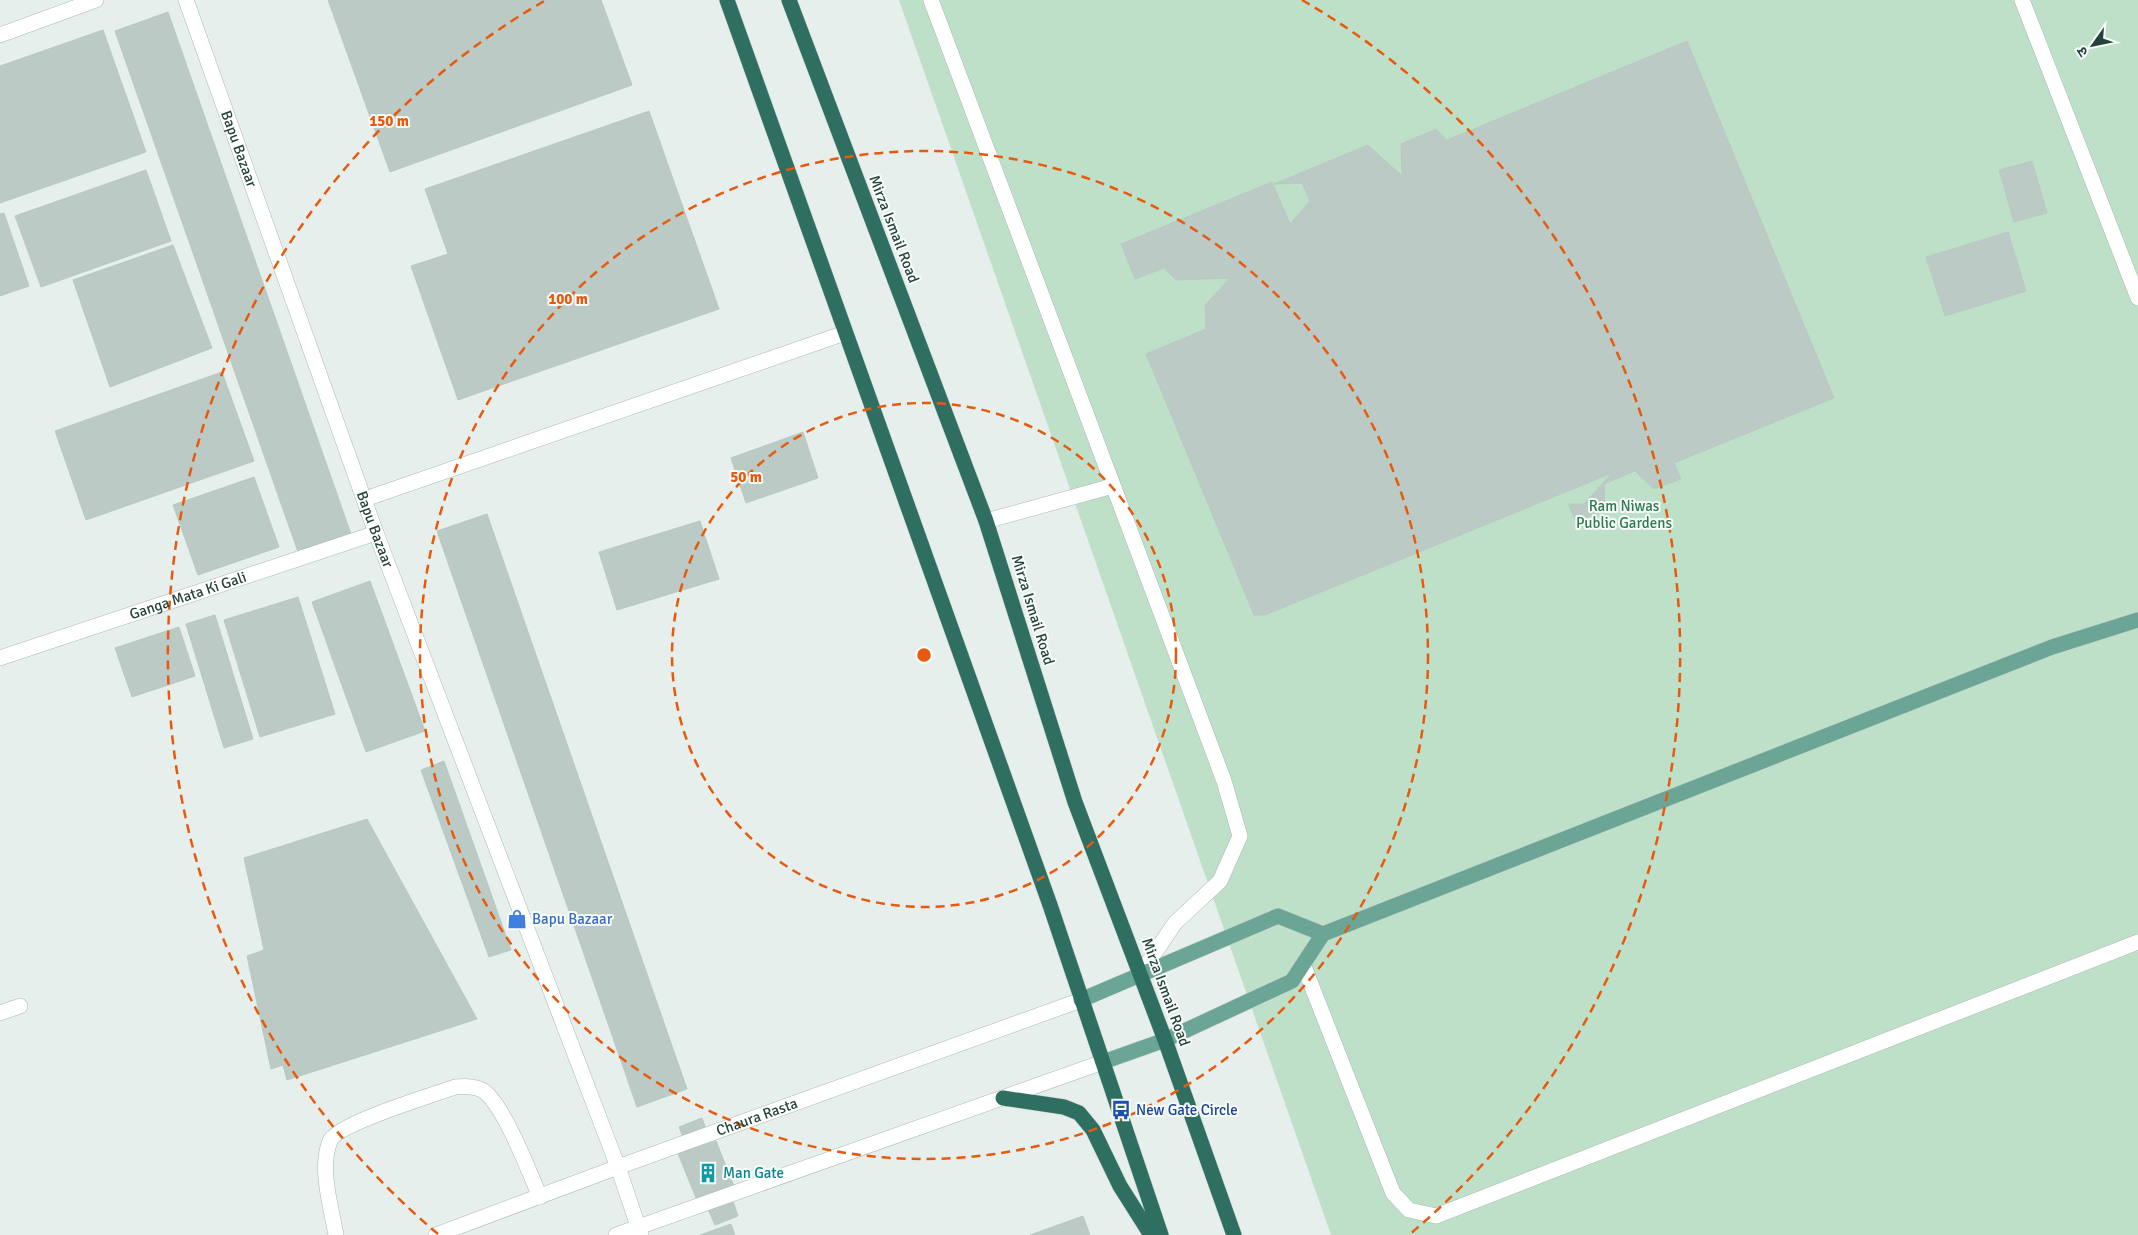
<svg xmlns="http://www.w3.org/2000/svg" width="2138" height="1235" font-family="Signika,'Noto Sans Devanagari',sans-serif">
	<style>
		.green { fill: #bfe0c8 }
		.building { fill: #bbcac4; stroke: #b8c9c2 }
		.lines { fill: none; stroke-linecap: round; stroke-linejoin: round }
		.minor-casing { stroke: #a8b8b2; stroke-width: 16 }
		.major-casing { stroke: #c2cac8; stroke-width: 16 }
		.highway-casing { stroke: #c2cac8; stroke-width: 16 }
		.minor { stroke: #fff; stroke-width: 15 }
		.major { stroke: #6aa596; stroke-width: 15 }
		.highway { stroke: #2f6f62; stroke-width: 15 }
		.ring { fill: none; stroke: #e8590c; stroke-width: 2.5; stroke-dasharray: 9 6 }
		.labels { text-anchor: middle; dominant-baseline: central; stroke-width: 4; stroke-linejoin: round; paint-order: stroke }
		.street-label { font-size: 15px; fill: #24423a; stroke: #f7fbf9 }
		.park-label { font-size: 15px; fill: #2d7a4b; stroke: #f7fbf9 }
		.shop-label { font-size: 15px; fill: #366cbe; stroke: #f7fbf9; text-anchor: start }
		.transit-label { font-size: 15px; fill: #164399; stroke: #f7fbf9; text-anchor: start }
		.culture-label { font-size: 15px; fill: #0d838f; stroke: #f7fbf9; text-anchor: start }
		.centre { fill: #e8590c; stroke: #f7fbf9; stroke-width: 2.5 }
		.ring-label { font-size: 15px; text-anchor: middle; font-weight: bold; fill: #e8590c; stroke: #f7fbf9; stroke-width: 4; stroke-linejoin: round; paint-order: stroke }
	</style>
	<rect width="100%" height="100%" fill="#e6efeb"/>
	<path class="green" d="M899,0H2138V1235H1331Z"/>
	<path class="building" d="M328,0H601L632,85L390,172Z
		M168,12L351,534L298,552L115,31Z
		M103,30L146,152L0,203V66Z
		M1687,41L1834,398L1674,463L1681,479L1654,489L1635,471L1604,484L1605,510L1576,522L1568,504H1584L1612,473L1265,615H1254L1146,354L1206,329L1205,305L1230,278L1176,280L1164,268L1135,279L1121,244L1272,182L1290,224L1310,201L1302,183L1274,184L1368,145L1402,176L1401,144L1436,129L1447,140Z
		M649,111L719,309L458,400L411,266L448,254L425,189Z
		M2032,161L2047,213L2014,222L1999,170Z
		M146,170L171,241L41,287L15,216Z
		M4,213L29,286L0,296V214Z
		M2008,232L2026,291L1945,316L1926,257Z
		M173,245L212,348L110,387L73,280Z
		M222,372L254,461L86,520L55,431Z
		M803,432L818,478L746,503L731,458Z
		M254,477L279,547L198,575L173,505Z
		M487,514L687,1089L637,1107L437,531Z
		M700,521L719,579L617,610L599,552Z
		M370,581L425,731L366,752L312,602Z
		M298,597L335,714L260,737L224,620Z
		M215,615L253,739L224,748L186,624Z
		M179,627L195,676L132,697L115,648Z
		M444,761L511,950L489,957L421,770Z
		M367,819L477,1019L287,1080L283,1065L271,1069L247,956L264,950L244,858Z
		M702,1118L711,1143L716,1141L738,1196L732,1198L738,1216L715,1225L706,1205L700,1208L677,1151L687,1147L679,1127Z
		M1083,1216L1090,1235H1030Z
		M731,1224L735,1235H700Z"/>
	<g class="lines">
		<defs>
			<g id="minor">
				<path id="s1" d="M186,0L376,533L618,1167L641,1235"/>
				<path d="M931,0L1224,781L1240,836L1220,881L1175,923L1141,973"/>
				<path d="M2022,0L2138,298"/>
				<path d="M0,35L96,0"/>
				<path d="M365,499L845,333"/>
				<path d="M986,521L1113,486"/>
				<path id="s2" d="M0,658L376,533"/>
				<path d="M1303,964L1393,1193L1409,1210L1436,1216L2138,942"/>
				<path d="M0,1013L20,1006"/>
				<path d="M336,1235C331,1206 319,1169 330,1141C338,1123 433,1095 455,1087C464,1086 473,1086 482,1090C503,1102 530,1174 540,1197"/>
				<path id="s3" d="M436,1235L618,1167L1081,1000"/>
				<path d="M616,1235L1103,1062"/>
			</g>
			<path id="major" d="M1081,1000L1278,916L1323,934
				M1103,1062L1165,1040L1292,981L1323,934L2052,647L2138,620"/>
			<path id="highway" d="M727,0L1050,905L1161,1235
				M789,0L986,521L1075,802L1165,1040L1234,1235
				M1003,1098L1064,1107L1079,1113L1093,1130L1120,1186L1151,1235"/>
		</defs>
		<use href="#minor" class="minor-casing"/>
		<use href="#major" class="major-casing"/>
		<use href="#highway" class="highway-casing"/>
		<use href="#minor" class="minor"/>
		<use href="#major" class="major"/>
		<use href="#highway" class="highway"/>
	</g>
	<g class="ring">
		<circle cx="924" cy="655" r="252"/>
		<circle cx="924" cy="655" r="504"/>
		<path d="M438 1234A756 756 0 0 1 546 0M1302 0A756 756 0 0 1 1410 1234"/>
	</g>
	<defs>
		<symbol id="shop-bare" viewBox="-9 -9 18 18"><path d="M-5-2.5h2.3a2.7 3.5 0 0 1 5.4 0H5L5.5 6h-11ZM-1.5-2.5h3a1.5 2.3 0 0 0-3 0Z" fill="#3f7fe0" stroke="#f7fbf9" stroke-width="2.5" paint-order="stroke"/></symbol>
		<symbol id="bus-bare" viewBox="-9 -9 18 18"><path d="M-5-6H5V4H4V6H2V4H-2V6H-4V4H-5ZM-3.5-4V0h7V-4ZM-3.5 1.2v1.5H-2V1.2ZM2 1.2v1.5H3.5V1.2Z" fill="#1a4fb4" stroke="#f7fbf9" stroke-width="2.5" paint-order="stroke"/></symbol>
		<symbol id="building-bare" viewBox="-9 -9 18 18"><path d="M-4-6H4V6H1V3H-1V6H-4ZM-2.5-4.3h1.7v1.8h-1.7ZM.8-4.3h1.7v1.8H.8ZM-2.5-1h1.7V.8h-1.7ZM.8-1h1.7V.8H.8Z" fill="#0f9aa8" stroke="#f7fbf9" stroke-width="2.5" paint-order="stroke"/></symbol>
	</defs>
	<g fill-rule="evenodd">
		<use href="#shop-bare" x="503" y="905" width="28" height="28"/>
		<use href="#bus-bare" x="1107" y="1096" width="28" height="28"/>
		<use href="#building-bare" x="694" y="1159" width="28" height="28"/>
	</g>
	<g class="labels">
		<g class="street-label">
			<text stroke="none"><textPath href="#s1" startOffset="158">Bapu Bazaar</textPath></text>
			<text transform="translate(894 229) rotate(69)">Mirza Ismail Road</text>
			<text stroke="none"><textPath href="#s1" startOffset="562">Bapu Bazaar</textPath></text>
			<text stroke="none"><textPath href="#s2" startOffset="198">Ganga Mata Ki Gali</textPath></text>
			<text transform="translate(1033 610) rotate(73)">Mirza Ismail Road</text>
			<text transform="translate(1166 992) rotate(70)">Mirza Ismail Road</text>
			<text stroke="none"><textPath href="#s3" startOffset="342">Chaura Rasta</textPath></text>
		</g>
		<g class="park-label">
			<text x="1624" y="506">Ram Niwas<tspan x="1624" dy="17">Public Gardens</tspan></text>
		</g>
		<g class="shop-label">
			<text x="532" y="919">Bapu Bazaar</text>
		</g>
		<g class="transit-label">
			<text x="1136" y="1110">New Gate Circle</text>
		</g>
		<g class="culture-label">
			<text x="723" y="1173">Man Gate</text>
		</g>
	</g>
	<circle cx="924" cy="655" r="8" class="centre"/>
	<g class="ring-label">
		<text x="389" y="126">150 m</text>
		<text x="568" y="304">100 m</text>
		<text x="746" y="482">50 m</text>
	</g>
	<g transform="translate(2093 45) rotate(237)" stroke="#f7fbf9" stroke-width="4" paint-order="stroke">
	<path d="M0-4L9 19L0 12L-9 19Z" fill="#24423a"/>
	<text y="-8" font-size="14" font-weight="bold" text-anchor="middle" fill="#24423a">उ</text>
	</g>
</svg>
